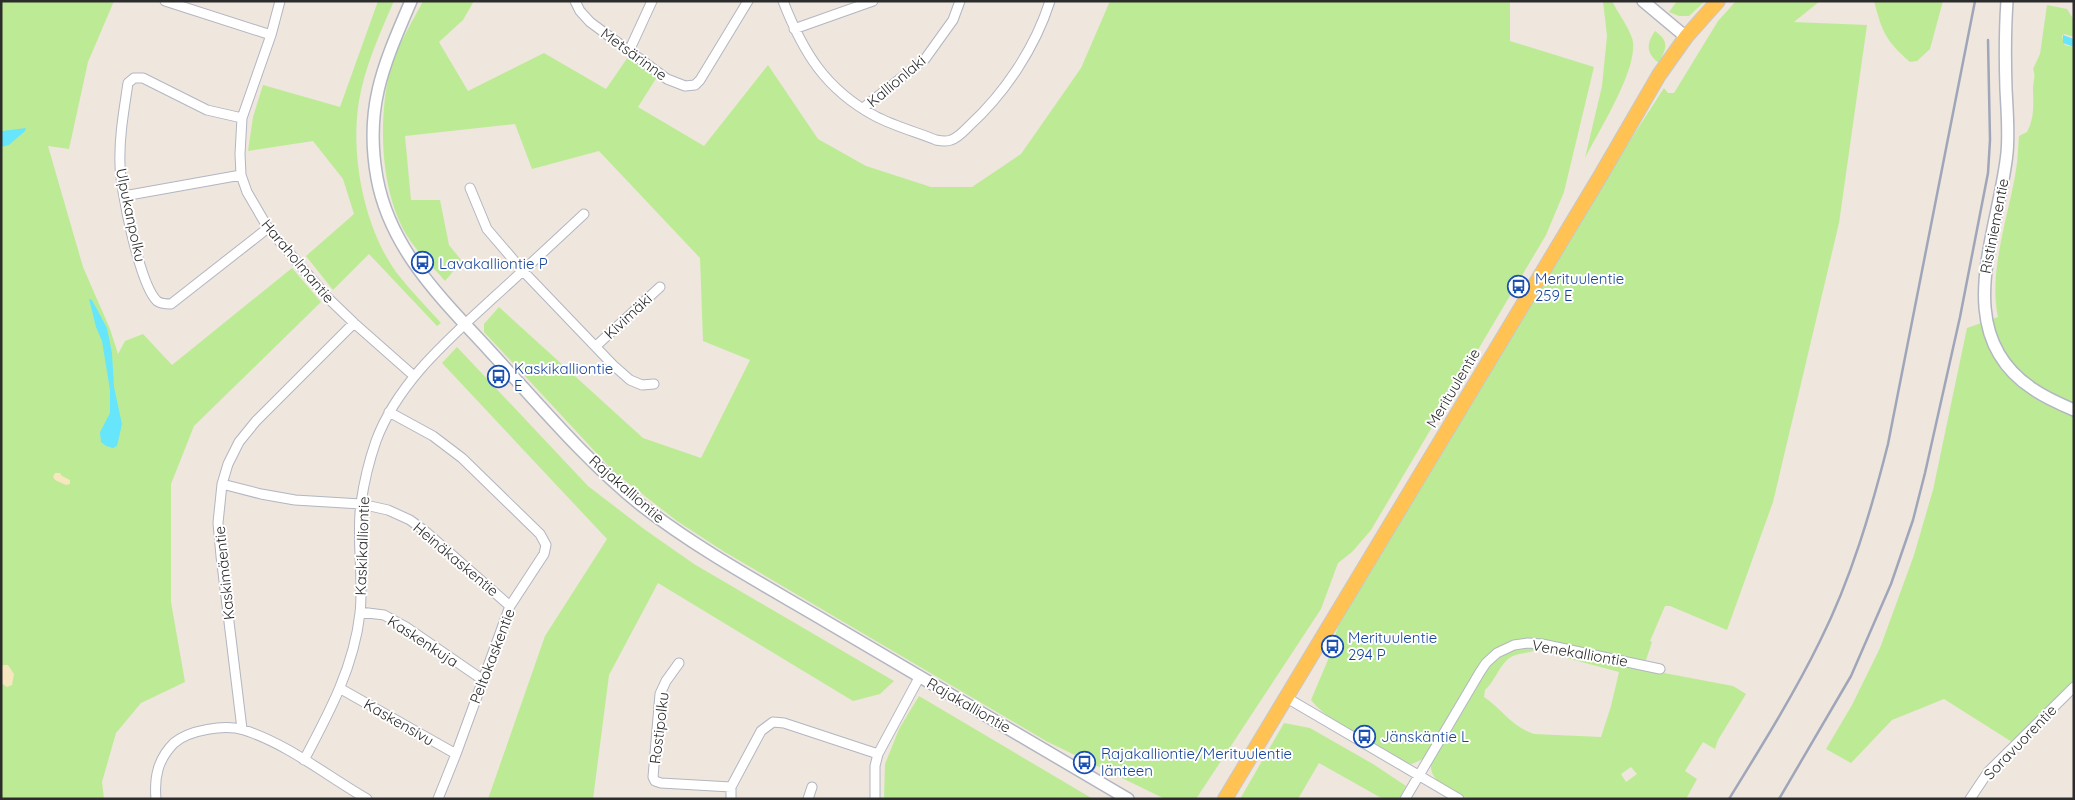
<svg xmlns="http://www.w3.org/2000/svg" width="2075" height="800" font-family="Quicksand,sans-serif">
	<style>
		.green { fill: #bdeb95; fill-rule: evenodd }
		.sand { fill: #f7e7be }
		.water { fill: #67e5fb }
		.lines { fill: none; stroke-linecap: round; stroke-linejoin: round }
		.street-casing { stroke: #b2b6c1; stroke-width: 11 }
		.secondary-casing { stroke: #b2b6c1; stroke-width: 14 }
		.primary-casing { stroke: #c8c8c8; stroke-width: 16 }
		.street { stroke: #fff; stroke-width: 9 }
		.secondary { stroke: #fff; stroke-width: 11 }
		.primary { stroke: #ffc253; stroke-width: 14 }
		.rail { stroke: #9fa6b9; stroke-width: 2.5 }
		.labels { text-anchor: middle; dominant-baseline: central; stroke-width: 4; stroke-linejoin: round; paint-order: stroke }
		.street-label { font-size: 15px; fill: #2c2c2c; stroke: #fff }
		.transit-label { font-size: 15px; fill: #164399; stroke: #fff; text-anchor: start }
	</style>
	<rect width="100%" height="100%" fill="#efe6de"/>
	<path class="green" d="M1,1H114L88,62L69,149L48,146L83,267L110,329L118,354L125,341L143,334L172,365L292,268L321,302L194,426L171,484V602L185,682L141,703L116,733L102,782L104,799H1Z
		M378,1H394C380,33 365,66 359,101C350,155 364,227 396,272C410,290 426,306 441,323L437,326L369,254L333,290L306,256L354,214L343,179L313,141L248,151L253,117L263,85L340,107Z
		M423,1H474L463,20L439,42L468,91L544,53L606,89L628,57L657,77L638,107L704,146L768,65L818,139L866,166L931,187H972L1021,154L1081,68L1110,1H1510V41L1594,67L1564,192L1546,235L1371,530L1352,552L1338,563L1321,609L1196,799H1165L1046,741L723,551L677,521L614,472L484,332V324L499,307L643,438L701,458L750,360L703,341L700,258L599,151L532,169L515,124L405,136L411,200H440L449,245L462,261L445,281C432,266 416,251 406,234C380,189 378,120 390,70C395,51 413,20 423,1Z
		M1603,1H1612C1618,13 1628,26 1632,38C1641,65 1598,132 1585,158L1602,86L1607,36Z
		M1677,1H1705L1689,16H1679L1669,12Z
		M1736,1H1820L1794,22L1867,25L1839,223L1773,502L1727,630L1670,606H1665L1650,641L1652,642L1643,669L1733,686L1746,694L1718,740L1715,749L1703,742L1685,771L1697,779L1686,799H1469C1454,792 1429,783 1431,764L1423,759L1412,764L1406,763C1378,747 1331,725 1311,700L1330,655L1338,641L1334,638L1339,624L1568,236L1664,88L1668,93H1674L1718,21ZM1537,650L1619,672L1611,706L1601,737L1534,734C1512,727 1502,709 1484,697L1485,690C1494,682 1498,669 1507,660C1515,652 1527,654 1537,650ZM1631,767L1637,774L1626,782L1621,774Z
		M1874,1H1943L1930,49L1917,61L1910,62C1886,41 1882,32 1874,1Z
		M2047,5L2067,9L2074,20V37L2064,34L2062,36L2065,45L2074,47V680L2012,742L1944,699L1892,720L1851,763L1826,749L1852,705L1880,648L1914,555L1933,490L1967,328L1998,317C1988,271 2009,215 2016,170C2018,159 2018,147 2019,136L2027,132C2035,117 2033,104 2033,89C2033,82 2036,76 2033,69L2040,54Z
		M1655,31C1670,42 1666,48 1659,63C1646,53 1646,44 1655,31Z
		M457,347L588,486L644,529L694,564L894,681L880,694L853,701L658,583L609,675L593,799H488L545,636L607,539L442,363Z
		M919,696L1093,799H884L885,764L899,729Z
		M1284,723L1310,728L1373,764L1406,786L1399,799H1383L1319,763L1298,799H1240Z"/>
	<path class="sand" d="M55,473H60L62,476L70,480V484L66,485L55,480L53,477Z
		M4,665H8L14,674L12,685L7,687L1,683V666Z"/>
	<path class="water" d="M2063,35L2074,39V47L2063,43Z
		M26,128L25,131L9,145L1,147V129L2,131Z
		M89,299L92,300L107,328L112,353L114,387L122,424L117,446L113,448L106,446L101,442L100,432L110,413V390L102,341L96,327Z"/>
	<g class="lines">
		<defs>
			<path id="street" d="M165,1L271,35
				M280,1L271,35L242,118L240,154L241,175L247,192L268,228L329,299L354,323L414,376
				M575,1L580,11L590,22L667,79L685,86L695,85L700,80L748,1
				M783,1C803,52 825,89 875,116C894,126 916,132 936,140C941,141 946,142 951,140C958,138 964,131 969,126C1005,93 1035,48 1050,1
				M794,29L873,1
				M629,51L652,1
				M863,108L925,59L953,20L960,1
				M242,118L207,110L143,78H134L128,83C124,110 119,137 120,164C120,189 140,285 157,301C161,304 167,304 171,304L268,228
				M470,188L487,229L523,271L613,365L630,380L642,385L654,384
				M124,196L241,175
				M596,346L660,287
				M389,412L433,436L462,458L540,534L546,545L544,554L510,606L456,754L438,799
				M222,484L261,494L295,500L361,504L388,510L410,520L426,532L510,606
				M360,612L384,615L406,627L483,680
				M679,663L666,681L660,694L653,777L655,781L661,783L731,787
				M341,689L456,754
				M1287,698L1459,799
				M242,729L221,556L218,523L222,484L228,464L239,442L256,421L354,323
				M304,760C329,713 354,667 360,613C364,577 356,539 361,503C364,482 369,461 376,441C398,382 448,340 492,299C523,271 553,243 584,214
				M156,799C154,777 158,759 174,743C189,730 225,724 244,730C288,744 327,776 367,799
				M731,799V787L761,731L773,722L784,723L878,754
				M808,799L812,787
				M875,799V766L878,754L920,676
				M1405,799L1480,672L1486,663L1497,653L1514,645L1528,643L1542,644L1660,669
				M1970,799L1988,772L2074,687"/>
			<path id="secondary" d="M411,1C384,64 364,107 377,178C390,249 441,298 488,349C537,402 585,460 641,505C700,551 768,587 832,625C931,683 1029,741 1128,799
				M1643,1L1686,37
				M2007,1C2005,30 2005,59 2006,89C2007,110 2009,132 2007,153C1999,232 1948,333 2033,389C2046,398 2060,404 2074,410"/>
			<path id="primary" d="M1225,799L1601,175L1659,75L1686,37L1718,1"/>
		</defs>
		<use href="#street" class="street-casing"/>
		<use href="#secondary" class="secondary-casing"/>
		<use href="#primary" class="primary-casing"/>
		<use href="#street" class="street"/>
		<use href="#secondary" class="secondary"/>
		<use href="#primary" class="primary"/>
		<path class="rail" d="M1729,799C1761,747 1793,696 1820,641C1851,579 1871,511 1888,444L1975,1
			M1779,799L1851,676L1891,584L1913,520L1925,473L1960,317L1988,173L1990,140L1988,40"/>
	</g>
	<defs>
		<symbol id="bus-ring" viewBox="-11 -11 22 22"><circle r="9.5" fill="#fff" stroke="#1a4fb4" stroke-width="1.5"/><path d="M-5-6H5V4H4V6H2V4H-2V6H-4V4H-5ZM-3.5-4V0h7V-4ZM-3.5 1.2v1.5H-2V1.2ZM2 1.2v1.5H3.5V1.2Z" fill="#1a4fb4"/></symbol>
	</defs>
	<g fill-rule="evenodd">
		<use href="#bus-ring" x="410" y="250" width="25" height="25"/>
		<use href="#bus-ring" x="1506" y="274" width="25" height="25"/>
		<use href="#bus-ring" x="486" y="364" width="25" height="25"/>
		<use href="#bus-ring" x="1320" y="634" width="25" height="25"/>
		<use href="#bus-ring" x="1352" y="724" width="25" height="25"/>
		<use href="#bus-ring" x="1072" y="750" width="25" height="25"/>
	</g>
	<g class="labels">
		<g class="street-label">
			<text transform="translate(634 54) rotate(36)">Metsärinne</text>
			<text transform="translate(896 81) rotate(-40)">Kallionlaki</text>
			<text transform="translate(131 215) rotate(78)">Ulpukanpolku</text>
			<text transform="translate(1994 226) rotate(-79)">Ristiniementie</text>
			<text transform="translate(298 261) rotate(50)">Haraholmantie</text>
			<text transform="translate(628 316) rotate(-43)">Kivimäki</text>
			<text transform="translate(1453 388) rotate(-59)">Merituulentie</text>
			<text transform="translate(627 489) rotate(41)">Rajakalliontie</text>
			<text transform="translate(362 546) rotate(-88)">Kaskikalliontie</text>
			<text transform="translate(456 559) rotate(40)">Heinäkaskentie</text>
			<text transform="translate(224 573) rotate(-96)">Kaskimäentie</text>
			<text transform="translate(423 641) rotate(33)">Kaskenkuja</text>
			<text transform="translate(1580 653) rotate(10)">Venekalliontie</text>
			<text transform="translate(492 656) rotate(-69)">Peltokaskentie</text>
			<text transform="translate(969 705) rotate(30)">Rajakalliontie</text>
			<text transform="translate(399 722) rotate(30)">Kaskensivu</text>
			<text transform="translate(659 728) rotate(-83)">Rostipolku</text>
			<text transform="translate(2020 742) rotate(-46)">Soravuorentie</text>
		</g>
		<g class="transit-label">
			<text x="439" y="263">Lavakalliontie P</text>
			<text x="1535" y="278">Merituulentie<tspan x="1535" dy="17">259 E</tspan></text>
			<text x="514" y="368">Kaskikalliontie<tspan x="514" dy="17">E</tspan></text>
			<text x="1348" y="637">Merituulentie<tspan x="1348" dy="17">294 P</tspan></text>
			<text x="1381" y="736">Jänskäntie L</text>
			<text x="1101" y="753">Rajakalliontie/Merituulentie<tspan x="1101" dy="17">länteen</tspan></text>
		</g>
	</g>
	<rect width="2075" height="800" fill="none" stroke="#2c2c2c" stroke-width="5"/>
</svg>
